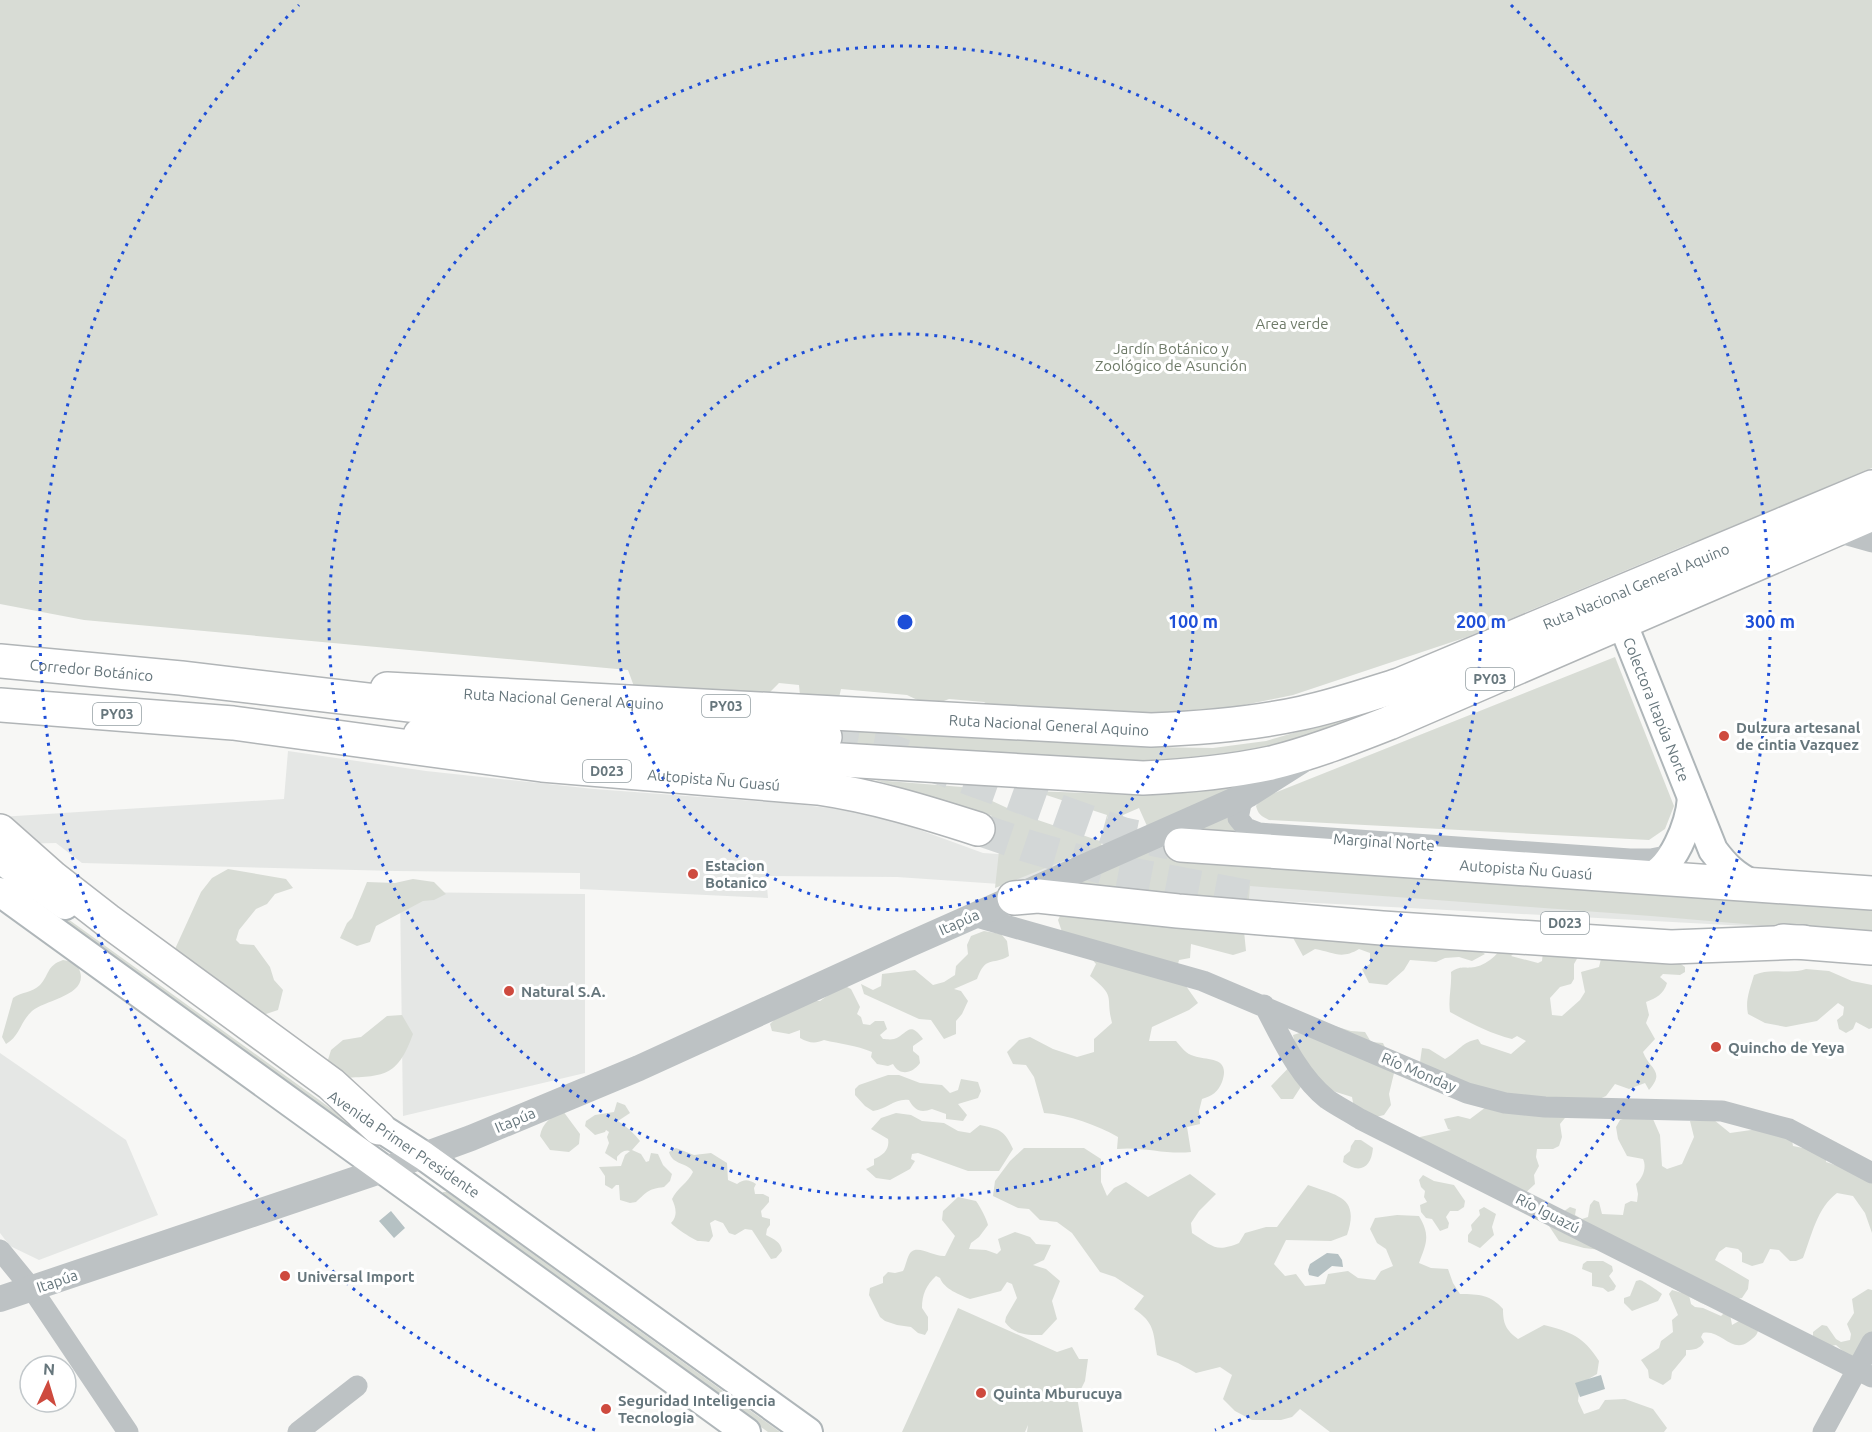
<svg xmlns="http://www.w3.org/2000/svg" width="1872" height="1432" font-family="Ubuntu,sans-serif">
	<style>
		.built { fill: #e5e7e5 }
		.green { fill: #d8dcd5 }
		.water { fill: #b5c1c3 }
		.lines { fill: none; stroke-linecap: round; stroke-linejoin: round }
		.motorway-tunnel { stroke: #d3d7d7; stroke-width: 33; stroke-dasharray: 33 16; stroke-linecap: butt }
		.secondary-casing { stroke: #afb6b9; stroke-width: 32 }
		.trunk-casing { stroke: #b1b5b7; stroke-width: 36 }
		.motorway-casing { stroke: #b1b5b7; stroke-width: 36 }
		.minor { stroke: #bdc2c4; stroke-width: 21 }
		.tertiary { stroke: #bdc2c4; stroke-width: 26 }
		.secondary { stroke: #fff; stroke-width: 28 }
		.trunk { stroke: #fff; stroke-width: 33 }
		.motorway { stroke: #fff; stroke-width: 33 }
		.ring { fill: none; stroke: #1d4ed8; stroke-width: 3; stroke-dasharray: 3 6 }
		.poi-dot { fill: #ce4a3e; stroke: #fff; stroke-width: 2 }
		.labels { text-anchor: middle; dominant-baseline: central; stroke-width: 6; stroke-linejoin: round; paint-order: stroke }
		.shield { fill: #fff; stroke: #949fa3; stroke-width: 1.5 }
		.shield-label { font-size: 14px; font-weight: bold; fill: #66767c }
		.park-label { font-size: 15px; fill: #6e7a68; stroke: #fff }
		.street-label { font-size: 15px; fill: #66767c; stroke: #fff }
		.poi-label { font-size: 15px; font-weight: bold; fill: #66767c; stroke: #fff; text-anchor: start }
		.centre { fill: #1d4ed8; stroke: #fff; stroke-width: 3 }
		.ring-label { font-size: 18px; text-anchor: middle; font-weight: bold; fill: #1d4ed8; stroke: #fff; stroke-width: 6; stroke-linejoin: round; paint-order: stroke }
	</style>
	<rect width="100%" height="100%" fill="#f7f7f5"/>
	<path class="built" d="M288,751L426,771L594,789L795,804L854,811L909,826L983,853L1152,864L1767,897L1872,936L1765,927L1148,894L897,877L766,876L768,898L580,889V873L396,871L82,863L56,843L14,844L0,817L284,799Z
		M400,892L585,894V1073L403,1116Z
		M0,1053L126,1140L158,1215L39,1260L10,1246L0,1233Z"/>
	<path class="green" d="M0,0H1872V468L1729,528C1719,540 1707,544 1691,543L1467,637L1293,695L1201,714H1117L1013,705L990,706L984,702L949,699L936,704H926L907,695L841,689L838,702L800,696L799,685L779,683L770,692L761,696L636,692L628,670L84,620L0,604Z
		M1615,657L1674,806L1665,829L1649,840L1269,820C1261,816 1258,814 1256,806L1262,798Z
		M1370,711L1371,714L1251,755L1162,767L825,750L829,726L1143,747L1213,748L1266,741Z
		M875,780L962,787L1020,814L1100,841L1107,815L1034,791L1137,795L1236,787L1147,826L1139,808L1123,815L1122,820L1108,816L1101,846L995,888L999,851L980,845L992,816Z
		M1227,809L1228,820L1237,834L1872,908V935L1651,916L1250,886L1248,911L1051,887Z
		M228,869L286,879L293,888L275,894L267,904L256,909L239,930L236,940L240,944L254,945L270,967L274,980L283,990L278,1010L260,1016L228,1002L218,980L208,972L188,964L175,949L201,892L212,878Z
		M0,870L376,1141L375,1147L0,881Z
		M413,879L434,882L446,894L434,900L423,901L376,926L370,942L357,946L340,938L347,923L352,918L367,882L395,883Z
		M1064,908L1243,921L1246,951L1233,955L1191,944L1190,958L1179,960L1176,972L1198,1003L1189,1010L1152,1027L1149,1041H1176C1181,1047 1186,1054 1194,1056C1208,1061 1231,1056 1222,1082C1218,1092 1212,1096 1202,1099L1199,1111L1200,1124L1187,1127L1191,1152C1166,1155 1142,1146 1117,1149L1118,1137C1097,1125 1069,1115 1044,1113L1034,1077L1026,1065L1013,1064L1007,1052L1019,1040L1030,1037L1053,1049L1077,1057L1094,1052V1039L1112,1023C1105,995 1117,998 1090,976L1096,964L1081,946L1062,932L1058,920Z
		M1286,925L1476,948L1485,954L1472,961L1459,957L1445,958L1436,962L1410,960L1404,970L1387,985L1369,983L1362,969L1370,964V953L1359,949C1341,960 1333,952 1315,949L1303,956Z
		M984,931L1001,934L1007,941L1009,956C991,966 986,955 977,979L954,989L961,991L968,1001L962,1014L956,1021V1034L944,1039L931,1020L919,1019L864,994L861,984L873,990L881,986L882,974L915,970L933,985L944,982L955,975L956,966L968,954L967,945L971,936Z
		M1509,939L1521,947L1511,956L1538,963L1542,961L1543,952L1578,957L1574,964V979L1571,984L1560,987L1550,998L1552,1015L1562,1016L1580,1000L1585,992L1581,972L1599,967L1601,959L1595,943L1678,962L1685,967V972L1680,975L1663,974L1660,977L1667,983C1664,994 1656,998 1646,1002L1649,1015L1646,1023L1655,1039L1643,1052C1649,1069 1666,1071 1649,1090L1645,1083L1629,1089L1615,1084L1606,1096L1569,1113L1560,1124L1562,1137L1559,1146L1553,1149H1537L1536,1157L1539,1166L1534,1175L1535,1184L1518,1200L1467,1161L1458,1162L1417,1145L1420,1137L1451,1130L1448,1129L1444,1119L1458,1116L1470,1119L1494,1101L1420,1062L1422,1048L1429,1049L1445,1059C1459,1051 1462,1042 1478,1039L1481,1044L1511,1054L1526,1041L1517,1036L1512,1039C1489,1033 1470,1023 1450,1012C1448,999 1452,986 1451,972C1462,965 1464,969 1475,967C1490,964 1500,951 1509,939Z
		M63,960C70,961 76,963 79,969C91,995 45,1000 32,1011C20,1022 20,1036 6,1044L2,1037L13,998C21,992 32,993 40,985C50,974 46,966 63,960Z
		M1806,969L1829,971L1852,981L1872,985V1028L1869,1029L1856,1022L1853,1029L1846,1033L1839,1029L1837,1020L1843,1015L1844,1007L1838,1003L1817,1021L1786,1027L1765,1023L1748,1014C1745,1000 1750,989 1754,975C1771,967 1789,975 1806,969Z
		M845,986L851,989L860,1007L857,1014L861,1017L863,1024L870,1025L875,1021H884L887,1029L880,1035L883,1039C886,1039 890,1040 894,1039C907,1035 909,1019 923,1039L913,1046V1051L919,1056L920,1063C913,1073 900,1077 893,1064L888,1066L877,1064L871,1057L872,1052C856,1045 840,1044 824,1040C815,1044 809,1043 800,1038V1030L789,1034L772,1031L770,1024L774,1020L809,1001H820L827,996L831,990Z
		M402,1015L413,1034C397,1078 384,1076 341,1078L327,1063L331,1050L343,1040L361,1037L387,1016Z
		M1328,1024L1351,1031L1365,1032L1371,1042L1383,1043L1395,1069L1389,1094L1391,1105L1384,1115L1372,1118L1354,1108L1352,1097L1304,1082L1293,1099H1281L1271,1086L1298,1058L1293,1035Z
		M888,1075H899L920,1083L942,1085L950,1093L958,1090L961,1079L978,1082L981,1091L978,1098L958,1104L967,1115L963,1121L946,1119V1114L932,1109C921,1113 915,1111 909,1100C895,1098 887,1109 873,1111L865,1106L855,1095V1089L859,1085Z
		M617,1102L625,1105L630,1113L618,1121C626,1126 634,1133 640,1141L632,1150L641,1154L646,1162L649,1161L651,1153L658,1154L663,1165L672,1174L670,1181L664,1187C648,1189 648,1191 636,1202L630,1203L620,1200L619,1185H616L612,1189L605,1185V1176L599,1167L621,1166L625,1155L630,1151C625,1149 620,1153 617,1157V1161L605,1153L609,1143L607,1137L609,1132L606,1130L605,1132L595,1135L585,1126L586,1121L595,1115L614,1112Z
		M563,1111L580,1134L579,1144L569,1152L550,1150L540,1136C542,1123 552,1116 563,1111Z
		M896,1113L911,1115L922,1121L944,1123L958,1131L970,1133L980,1125C1000,1129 1005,1131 1013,1149L999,1171H968L918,1153L912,1154L911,1159L915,1161L910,1169L890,1180L876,1178L866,1169L874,1165V1159C883,1156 890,1149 888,1139L871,1129L881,1118Z
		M1631,1116L1653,1119L1660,1135L1662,1166L1667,1169L1682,1164L1694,1137L1690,1121L1714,1120L1730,1133L1765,1128L1792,1140L1793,1146L1813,1150L1826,1156V1162L1872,1177V1233L1865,1213L1853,1196L1837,1193C1817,1208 1812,1235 1803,1258L1796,1261H1790L1779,1250L1770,1249L1763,1263L1752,1266L1742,1262V1253L1738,1249L1726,1247L1719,1252L1715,1260L1749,1280L1748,1289L1742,1298L1731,1300L1717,1309L1701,1303L1601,1250L1584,1248L1559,1241L1547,1223L1570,1207L1576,1209L1575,1215L1582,1219L1588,1217L1590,1205L1594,1200L1599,1202L1602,1214L1623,1215L1625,1204L1631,1201L1637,1202L1638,1194L1636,1184C1643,1178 1647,1167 1643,1159L1627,1156L1618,1139L1616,1127L1620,1120Z
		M1355,1140H1361L1373,1148C1371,1169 1359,1174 1343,1162L1344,1156L1350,1151L1351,1146Z
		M676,1148L694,1155L711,1153L727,1163L728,1180L737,1184C744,1179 748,1179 756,1184L754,1188L755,1194H763L769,1197V1202L761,1211L762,1217L770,1219V1225L767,1229L766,1235C774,1239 781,1242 782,1251L776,1258L771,1259L752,1230L745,1229L735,1235L729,1233L723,1223L715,1220L710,1223L713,1236L709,1242C705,1241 701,1241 698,1241C694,1240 674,1227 671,1223C678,1216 676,1208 672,1199C677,1188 688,1183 693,1172C688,1162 673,1166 669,1152Z
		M1024,1148H1084L1101,1159V1182L1107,1196L1114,1188L1126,1182L1148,1197L1190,1174L1216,1194L1199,1211L1191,1223L1192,1233C1213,1246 1215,1253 1239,1243L1245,1233L1266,1227H1277L1308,1185C1338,1196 1360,1197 1347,1235L1331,1241L1286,1240L1274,1264L1285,1276L1296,1274L1305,1286L1325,1284L1328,1274L1348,1271L1358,1278L1375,1280L1381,1271L1393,1266L1386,1249L1377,1243L1370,1229L1375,1218L1397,1215L1419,1216C1431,1236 1426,1244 1419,1263L1431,1268L1448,1269L1453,1283L1460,1294C1479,1294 1491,1295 1503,1309C1503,1324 1506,1330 1518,1339L1544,1325C1571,1332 1583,1336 1599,1361L1597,1374L1580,1384L1578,1401L1584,1414L1599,1409L1605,1400L1625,1399L1653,1409L1667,1428L1664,1432H1330L1300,1409L1292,1417L1281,1420H1252L1235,1411L1223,1399L1232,1375L1220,1367L1196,1373L1178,1363L1157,1355C1153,1332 1155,1323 1134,1309L1144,1296L1115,1277L1100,1272L1072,1233L1057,1222L1040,1220L1029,1209L1018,1208L993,1196L995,1181L1010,1161Z
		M1423,1175L1434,1181L1454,1185L1465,1201L1464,1207L1458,1211H1450L1446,1217L1449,1223L1448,1228L1440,1231L1432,1219L1426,1218L1421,1212L1420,1205L1427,1202L1424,1197L1425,1191L1421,1187L1419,1180Z
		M443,1192H447L780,1432H768L442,1198L441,1196Z
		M958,1197L976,1201C980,1206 987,1220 988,1225L979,1237L971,1243L969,1249L986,1250L997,1254L1001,1250L998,1239L1015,1232L1030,1237L1036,1244L1051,1245L1044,1260L1033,1265L1046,1269L1060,1281L1052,1301L1057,1319L1042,1335C1028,1335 1014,1335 1005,1322L1006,1317L1017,1298L1012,1284L1007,1282L1001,1291L970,1299C960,1295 944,1289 940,1278L936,1276C926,1285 922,1295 922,1308L928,1317V1330L925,1335L918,1333L911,1327L897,1325L885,1321L880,1317L869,1295L870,1288L883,1283V1277L888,1272L895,1273L903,1271C906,1266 907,1256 911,1252C919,1245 934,1257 945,1256L955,1236L942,1220L943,1211Z
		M1484,1207L1496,1214L1492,1227L1494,1235L1480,1248L1468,1242V1235L1472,1230L1471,1225L1480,1215L1479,1210Z
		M1587,1261H1603L1612,1266L1613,1271L1609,1276L1616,1286L1614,1290L1608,1292L1603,1288L1592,1286V1273L1582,1269L1583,1264Z
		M1640,1280C1642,1280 1660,1292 1662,1294L1658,1301L1632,1311L1624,1303V1298L1630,1296L1636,1281Z
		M1868,1289L1872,1290V1354C1851,1362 1851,1358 1836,1345L1831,1346L1813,1339V1332L1822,1325L1827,1326L1836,1339L1841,1342L1850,1340L1851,1334L1847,1324L1854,1313L1852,1299Z
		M1672,1290L1689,1295L1691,1304L1695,1307L1703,1308L1721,1316L1724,1313L1730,1314L1732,1325L1739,1321L1758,1331C1756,1337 1753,1338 1748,1342C1732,1354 1720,1329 1703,1333L1701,1337L1704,1342C1700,1349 1694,1350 1686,1350V1355L1672,1372L1671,1379L1663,1385L1649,1378L1648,1370L1641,1360L1659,1348L1661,1341L1673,1332L1672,1320L1678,1315L1669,1294Z
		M958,1308L1057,1352L1072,1347L1079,1359H1088L1085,1381L1077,1397L1083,1432H1027L1028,1425L1025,1432H902Z"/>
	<path class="water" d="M391,1211L405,1228L394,1238L379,1221Z
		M1327,1253L1338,1254L1342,1260L1343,1267L1332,1266L1318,1277L1309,1275L1308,1270L1310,1264Z
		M1601,1375L1605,1389L1580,1397L1575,1383Z"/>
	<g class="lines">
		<path class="motorway-tunnel" d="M825,737L883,748L1124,834L1170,843
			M978,829L1031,847L1110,870L1257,898"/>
		<defs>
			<g id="secondary">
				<path id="s1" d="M1622,622L1713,850C1725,866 1734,875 1752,884"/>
				<path d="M0,859L65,905"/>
				<path d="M1647,878C1673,869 1690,824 1692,798"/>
				<path d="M0,892L746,1432"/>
				<path d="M362,1116L424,1156L808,1432"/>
			</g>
			<g id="trunk">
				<path id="s2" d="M387,689L1151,730C1202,728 1252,724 1302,713C1335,706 1367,695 1399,685L1872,487"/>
				<path d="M420,735L1143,778C1186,776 1229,772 1271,763C1312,753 1351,738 1389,723L1872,514"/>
				<path d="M0,831L53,878L107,920L331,1084L379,1128"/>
			</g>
			<g id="motorway">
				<path id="s3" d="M0,661L181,678L452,710L825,737"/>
				<path id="s4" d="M0,705L233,723L542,765L818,788C873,796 925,812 978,829"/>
				<path id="s5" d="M1181,845L1872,893"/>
				<path d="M1014,898L1038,896L1178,911L1382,928L1671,947L1803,942"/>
				<path d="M1783,941L1872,948"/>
			</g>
		</defs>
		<use href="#secondary" class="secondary-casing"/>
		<use href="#trunk" class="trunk-casing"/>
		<use href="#motorway" class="motorway-casing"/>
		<path class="minor" d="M1833,531L1872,542
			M1249,794L1241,804L1238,818L1246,828L1259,833L1630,859H1651L1671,855
			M973,916L1203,981L1467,1093L1505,1103L1545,1107L1722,1111L1789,1129L1872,1173
			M1264,1005C1281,1037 1298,1076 1327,1099C1337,1106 1349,1112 1360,1119L1872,1377
			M0,1250L32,1289L128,1432
			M298,1432L357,1386
			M1823,1432L1872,1342"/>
		<path class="tertiary" d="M0,1299L386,1169L471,1138L639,1068L908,945L1249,794L1301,761"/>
		<use href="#secondary" class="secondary"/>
		<use href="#trunk" class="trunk"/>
		<use href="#motorway" class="motorway"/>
	</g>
	<g class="ring">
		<circle cx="905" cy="622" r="288"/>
		<circle cx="905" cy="622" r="576"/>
		<path d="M595 1430A865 865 0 0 1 299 5M1511 5A865 865 0 0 1 1215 1430"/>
	</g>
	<g class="poi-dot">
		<circle cx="1724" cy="736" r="6"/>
		<circle cx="693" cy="874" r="6"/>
		<circle cx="509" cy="991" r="6"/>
		<circle cx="1716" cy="1047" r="6"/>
		<circle cx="285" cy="1276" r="6"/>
		<circle cx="981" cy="1393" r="6"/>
		<circle cx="606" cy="1409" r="6"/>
	</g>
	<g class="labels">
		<g class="shield">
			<rect x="1466" y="668" width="48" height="22" rx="4.5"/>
			<rect x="702" y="695" width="48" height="22" rx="4.5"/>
			<rect x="93" y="703" width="48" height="22" rx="4.5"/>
			<rect x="583" y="760" width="48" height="22" rx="4.5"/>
			<rect x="1541" y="912" width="48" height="22" rx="4.5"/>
		</g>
		<g class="shield-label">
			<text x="1490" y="679">PY03</text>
			<text x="726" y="706">PY03</text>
			<text x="117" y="714">PY03</text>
			<text x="607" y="771">D023</text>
			<text x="1565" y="923">D023</text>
		</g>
		<g class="park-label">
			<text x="1292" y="323">Area verde</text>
			<text x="1171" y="348">Jardín Botánico y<tspan x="1171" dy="17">Zoológico de Asunción</tspan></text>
		</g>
		<g class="street-label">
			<text stroke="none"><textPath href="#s2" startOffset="1275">Ruta Nacional General Aquino</textPath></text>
			<text stroke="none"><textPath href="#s3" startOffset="92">Corredor Botánico</textPath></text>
			<text stroke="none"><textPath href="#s2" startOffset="177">Ruta Nacional General Aquino</textPath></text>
			<text stroke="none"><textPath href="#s1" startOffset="94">Colectora Itapúa Norte</textPath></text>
			<text stroke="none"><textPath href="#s2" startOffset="663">Ruta Nacional General Aquino</textPath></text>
			<text stroke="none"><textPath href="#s4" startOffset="718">Autopista Ñu Guasú</textPath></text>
			<text transform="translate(1384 842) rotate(4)">Marginal Norte</text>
			<text stroke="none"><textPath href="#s5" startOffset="346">Autopista Ñu Guasú</textPath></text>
			<text transform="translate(959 922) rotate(-24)">Itapúa</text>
			<text transform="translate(1419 1072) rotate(23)">Río Monday</text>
			<text transform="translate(515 1120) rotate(-23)">Itapúa</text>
			<text transform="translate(404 1144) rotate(34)">Avenida Primer Presidente</text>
			<text transform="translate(1548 1213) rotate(27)">Río Iguazú</text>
			<text transform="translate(57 1281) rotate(-19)">Itapúa</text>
		</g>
		<g class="poi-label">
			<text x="1736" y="727">Dulzura artesanal<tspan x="1736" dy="17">de cintia Vazquez</tspan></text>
			<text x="705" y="865">Estacion<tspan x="705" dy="17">Botanico</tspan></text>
			<text x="521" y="991">Natural S.A.</text>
			<text x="1728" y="1047">Quincho de Yeya</text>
			<text x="297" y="1276">Universal Import</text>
			<text x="993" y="1393">Quinta Mburucuya</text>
			<text x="618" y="1400">Seguridad Inteligencia<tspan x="618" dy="17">Tecnologia</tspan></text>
		</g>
	</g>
	<circle cx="905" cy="622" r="9" class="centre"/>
	<g class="ring-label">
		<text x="1193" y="628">100 m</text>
		<text x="1481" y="628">200 m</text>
		<text x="1770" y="628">300 m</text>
	</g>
	<g transform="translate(48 1384) rotate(4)"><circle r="28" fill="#ffffff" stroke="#c2c8cb" stroke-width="1.5"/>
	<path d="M0-4.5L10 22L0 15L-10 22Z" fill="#ce4a3e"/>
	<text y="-9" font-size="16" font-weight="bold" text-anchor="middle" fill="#66767c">N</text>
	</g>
</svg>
